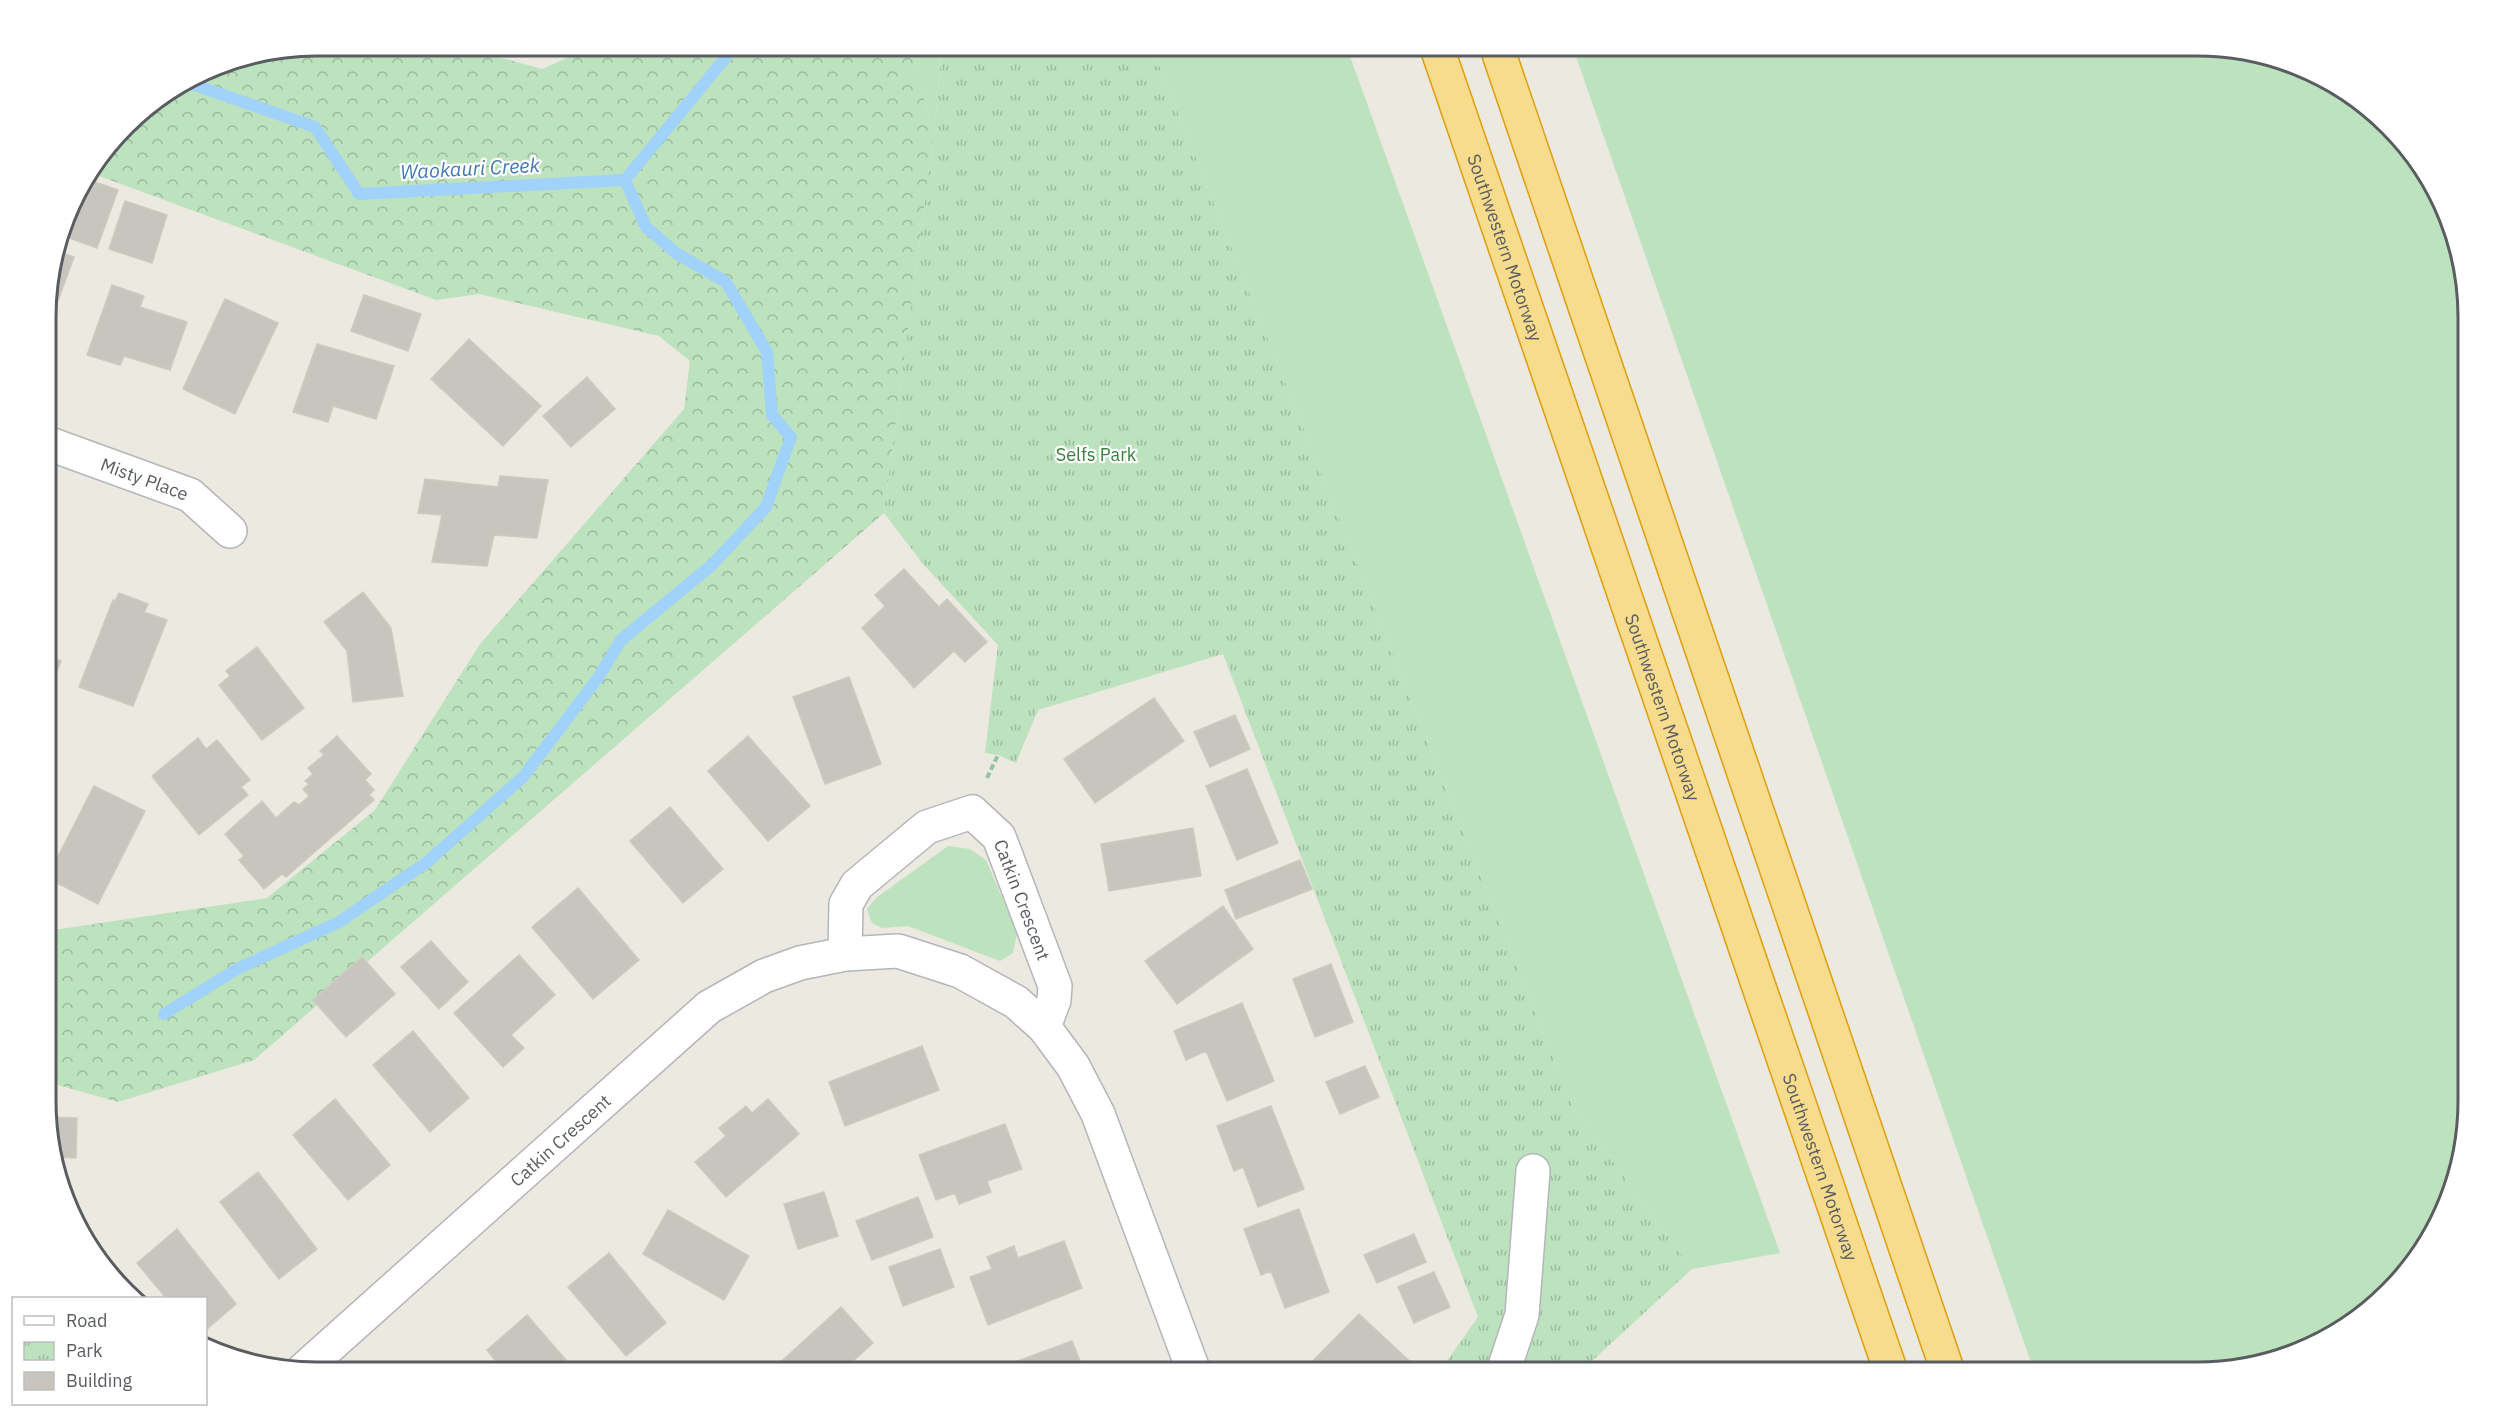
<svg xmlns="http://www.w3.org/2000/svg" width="2513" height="1417" font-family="'IBM Plex Sans',sans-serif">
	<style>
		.grass { fill: #bde2be }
		.forest { fill: url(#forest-crowns) }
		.park { fill: url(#park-tufts) }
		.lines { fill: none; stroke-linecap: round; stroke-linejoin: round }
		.stream { stroke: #a1d2fa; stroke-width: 12 }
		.building { fill: #c8c5bf; stroke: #cfcabf; stroke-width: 1.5 }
		.minor-casing { stroke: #b3b6ba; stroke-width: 36 }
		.highway-casing { stroke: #de9f0d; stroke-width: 36 }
		.path { stroke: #97c2a4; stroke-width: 4; stroke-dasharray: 6 3; stroke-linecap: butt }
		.minor { stroke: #fff; stroke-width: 33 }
		.highway { stroke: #f6dc8c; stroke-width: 33 }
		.labels { text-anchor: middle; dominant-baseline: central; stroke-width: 4.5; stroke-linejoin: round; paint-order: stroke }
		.street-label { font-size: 18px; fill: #595c60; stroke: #fff }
		.park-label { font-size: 18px; fill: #387f3d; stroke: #fff }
		.water-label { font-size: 20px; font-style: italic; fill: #4378b2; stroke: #fff }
		.rim { fill: none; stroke: #595c60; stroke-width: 3 }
	</style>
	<defs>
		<pattern id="forest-crowns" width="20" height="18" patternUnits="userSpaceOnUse" patternTransform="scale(1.5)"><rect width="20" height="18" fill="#bde2be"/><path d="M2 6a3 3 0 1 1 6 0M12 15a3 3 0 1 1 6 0" fill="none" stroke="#9dba9e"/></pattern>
		<pattern id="park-tufts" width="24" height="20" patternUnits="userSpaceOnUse" patternTransform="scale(1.5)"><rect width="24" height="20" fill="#bde2be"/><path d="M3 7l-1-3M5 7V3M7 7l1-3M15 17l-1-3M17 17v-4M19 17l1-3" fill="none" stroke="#9dba9e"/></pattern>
	</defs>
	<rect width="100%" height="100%" fill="#ebe9e0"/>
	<path class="grass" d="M909,45H942L934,135Z
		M1151,45H1346L1780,1253L1692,1269L1573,1107Z
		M1572,45H2197L2267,54L2332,81L2422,166L2454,230L2467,299V1118L2432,1236L2347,1326L2283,1358L2214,1371H2034Z
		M948,846L970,849L986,860L1017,933L1013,953L1000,961L908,926L882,928L872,923L867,909L876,898Z"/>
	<path class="forest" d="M317,45H455L542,69L597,45H909L934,135L884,513L254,1060L118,1102L58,1085L47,1014V931L267,898L375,810L480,644L684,409L690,361L659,336L479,294L436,300L91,173L137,113L213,66Z"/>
	<path class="park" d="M942,45H1151L1573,1107L1692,1269L1580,1372H1439L1478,1317L1223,654L1038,710L1016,763L998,755L985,753L998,645L923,564L884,513L934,135Z"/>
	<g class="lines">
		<path class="stream" d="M186,82L315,127L359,194L625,180L736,45
			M164,1014L237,969L339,922L426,863L523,777L598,678L621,640L712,565L766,507L791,437L772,415L767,352L726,282L676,253L646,227L625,180"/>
	</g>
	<path class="building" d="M87,179L118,190L97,248L61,235L73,196Z
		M125,201L167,215L152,263L109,249Z
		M57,251L74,257L47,331V282Z
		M112,285L144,296L140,307L187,322L170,370L124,356L120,365L87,355Z
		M364,295L421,314L408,351L351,331Z
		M225,299L278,323L235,414L183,389Z
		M469,339L541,406L503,446L431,379Z
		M317,344L394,366L376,419L333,406L328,422L293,412Z
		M587,377L615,409L571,447L543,416Z
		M500,476L548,480L537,538L494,535L487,566L432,562L442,515L418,513L425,479L498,487Z
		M904,569L939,607L947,599L987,642L965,662L954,651L914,688L862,628L885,606L875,595Z
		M363,592L391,628L403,696L353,702L347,651L324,622Z
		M119,593L148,604L144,612L167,620L133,706L79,687L113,600L115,601Z
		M257,647L304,708L262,740L219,685L230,676L226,671Z
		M47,656L61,661L47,697Z
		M849,677L881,764L825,784L793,697Z
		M1154,698L1184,741L1095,803L1064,759Z
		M1235,715L1250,749L1210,767L1194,732Z
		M337,736L371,774L365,780L374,790L369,795L374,800L286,877L282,874L264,889L239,860L244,856L225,834L262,801L276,818L294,802L299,805L309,796L303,789L309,784L305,781L313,774L308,768L324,755L320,751Z
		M748,736L810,806L768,841L708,771Z
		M198,738L206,749L217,740L250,780L241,787L248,795L199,835L152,776Z
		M1247,769L1278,843L1237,860L1206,786Z
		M94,786L145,811L98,904L47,878Z
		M670,807L723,869L683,903L630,841Z
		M1193,828L1201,876L1109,891L1101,844Z
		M1300,860L1312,889L1236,919L1225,890Z
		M578,888L639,960L593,999L532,927Z
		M1223,906L1253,949L1177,1004L1145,961Z
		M431,941L468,982L439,1009L401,967Z
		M519,955L555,995L511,1035L524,1048L503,1067L454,1013Z
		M362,957L395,994L346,1037L313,1000Z
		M1331,964L1353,1022L1315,1037L1293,979Z
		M1242,1003L1274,1081L1227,1101L1206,1051L1186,1060L1174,1031Z
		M413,1031L469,1098L430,1132L373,1065Z
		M922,1046L939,1090L845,1126L829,1082Z
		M1365,1066L1379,1097L1340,1114L1326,1082Z
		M335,1099L390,1165L348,1200L293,1135Z
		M768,1099L799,1134L726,1197L695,1162L726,1136L719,1128L746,1106L752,1113Z
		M1271,1106L1304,1189L1258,1207L1243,1167L1234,1171L1217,1126Z
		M47,1117L77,1118L76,1158L55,1157L47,1135Z
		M1005,1124L1022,1169L987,1181L991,1192L959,1204L955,1193L936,1200L919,1155Z
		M258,1172L317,1249L279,1279L220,1202Z
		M824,1192L838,1236L798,1249L784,1204Z
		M918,1197L933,1237L872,1260L856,1221Z
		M1299,1209L1329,1292L1285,1308L1271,1271L1261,1275L1244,1229Z
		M668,1210L749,1256L724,1300L643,1254Z
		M177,1229L236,1304L206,1330V1298H166L137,1263Z
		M1414,1234L1426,1262L1377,1283L1364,1255Z
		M1064,1241L1082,1288L988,1325L970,1277L992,1269L987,1257L1014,1246L1018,1258Z
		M940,1249L954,1287L903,1306L889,1267Z
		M609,1253L666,1323L626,1356L568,1287Z
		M1434,1272L1450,1307L1414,1323L1398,1287Z
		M841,1307L873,1343L841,1372H779L775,1367Z
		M1359,1314L1417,1368L1413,1372H1302Z
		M527,1315L566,1360L564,1362L573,1372H505L487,1350Z
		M1072,1341L1084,1371L1006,1372L1004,1366Z"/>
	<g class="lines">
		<defs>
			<g id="minor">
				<path id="s1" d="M47,443L190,495L230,531"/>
				<path id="s2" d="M845,954L846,904L857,885L927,827L972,812L999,837L1055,986L1054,1000L1044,1027"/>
				<path id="s3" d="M303,1370L709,1007L764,976L800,963L845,954L898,951L960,971L1016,1002L1044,1027L1073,1066L1098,1114L1194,1372"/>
				<path d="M1503,1372L1522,1315L1533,1171"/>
			</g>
			<g id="highway">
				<path id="s4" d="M1436,45L1891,1372"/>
				<path d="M1496,45L1948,1372"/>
			</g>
		</defs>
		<use href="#minor" class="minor-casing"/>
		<use href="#highway" class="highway-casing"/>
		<path class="path" d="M987,778L998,755"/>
		<use href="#minor" class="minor"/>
		<use href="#highway" class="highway"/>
	</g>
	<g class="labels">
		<g class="street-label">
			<text stroke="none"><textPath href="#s4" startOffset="214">Southwestern Motorway</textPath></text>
			<text stroke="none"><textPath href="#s1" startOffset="104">Misty Place</textPath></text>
			<text stroke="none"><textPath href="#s4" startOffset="700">Southwestern Motorway</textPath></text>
			<text stroke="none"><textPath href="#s2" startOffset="314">Catkin Crescent</textPath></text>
			<text stroke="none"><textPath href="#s3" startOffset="345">Catkin Crescent</textPath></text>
			<text stroke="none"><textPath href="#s4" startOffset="1186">Southwestern Motorway</textPath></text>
		</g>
		<g class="park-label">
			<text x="1096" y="454">Selfs Park</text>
		</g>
		<g class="water-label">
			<text transform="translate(470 168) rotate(-3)">Waokauri Creek</text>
		</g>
	</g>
	<path d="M0 0H2513V1417H0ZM317 56H2197A261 261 0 0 1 2458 317V1101A261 261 0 0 1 2197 1362H317A261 261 0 0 1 56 1101V317A261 261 0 0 1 317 56Z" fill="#fff" fill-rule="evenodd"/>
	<path class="rim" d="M317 56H2197A261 261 0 0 1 2458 317V1101A261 261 0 0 1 2197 1362H317A261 261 0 0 1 56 1101V317A261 261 0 0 1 317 56Z"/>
	<rect x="12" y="1297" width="195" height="108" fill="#ffffff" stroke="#bdbebf" stroke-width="1.5"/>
	<rect x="24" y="1316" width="30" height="9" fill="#ffffff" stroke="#bdbebf" stroke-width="1.5"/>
	<text x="66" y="1327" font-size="18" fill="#595c60">Road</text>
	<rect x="24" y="1342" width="30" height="18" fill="url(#park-tufts)" stroke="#bdbebf" stroke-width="1.5"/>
	<text x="66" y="1357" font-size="18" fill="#595c60">Park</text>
	<rect x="24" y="1372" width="30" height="18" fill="#c8c5bf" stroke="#bdbebf" stroke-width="1.5"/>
	<text x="66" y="1387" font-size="18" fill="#595c60">Building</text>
</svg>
